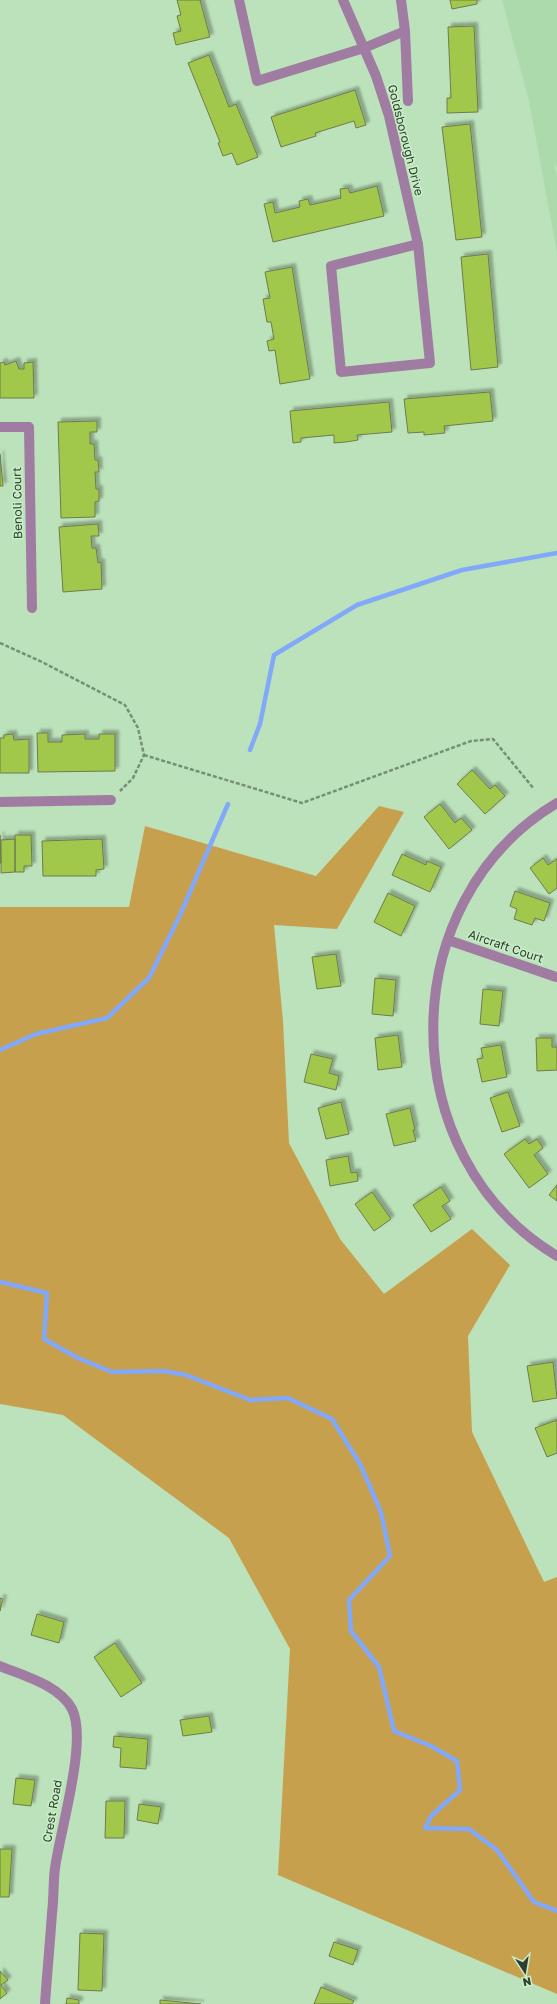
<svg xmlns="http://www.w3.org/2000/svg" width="557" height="2004" font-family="'Golos Text',sans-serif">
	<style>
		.built { fill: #addaac }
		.green { fill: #c7a04d }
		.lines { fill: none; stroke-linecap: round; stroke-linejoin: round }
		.stream { stroke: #82a8fa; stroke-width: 4.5 }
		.building { fill: #a2c84b; stroke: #6c7c4f; filter: url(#shadow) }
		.path { stroke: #748f73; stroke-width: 2.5; stroke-dasharray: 4 2; stroke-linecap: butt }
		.minor { stroke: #a07ba2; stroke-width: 10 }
		.labels { text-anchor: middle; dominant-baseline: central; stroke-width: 3; stroke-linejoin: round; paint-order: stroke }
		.street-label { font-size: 12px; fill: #2f3e2e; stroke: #c8efc7 }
	</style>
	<defs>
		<filter id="shadow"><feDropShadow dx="3.5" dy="-3.5" stdDeviation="1" flood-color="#0004"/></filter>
	</defs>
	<rect width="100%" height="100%" fill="#bbe2ba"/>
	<path class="built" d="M502,0H557V167L554,162L557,178V253L529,101Z"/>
	<path class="green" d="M379,806L404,812L337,929L274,925L283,1021L289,1143L340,1239L384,1294L472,1229L510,1265L468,1336L472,1432L544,1582L557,1577V1994L278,1875L290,1649L229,1538L63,1415L0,1404V907H129L145,826L316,876Z"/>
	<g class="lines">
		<path class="stream" d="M250,750L260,724L274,655L357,605L462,570L557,553
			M0,1050L36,1034L107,1018L149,978L180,915L228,804
			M0,1282L47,1293L44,1339L78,1358L112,1372L164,1371L186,1375L250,1400L288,1398L332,1419L360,1464L381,1512L390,1556L349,1600L351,1631L379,1667L394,1731L431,1746L457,1761L460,1790L432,1815L425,1828L469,1829L497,1850L534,1902L557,1911"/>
	</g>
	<path class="building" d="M177,0H200L210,37L176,45L173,33L181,31L177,16L181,15Z
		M450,0H477V4L452,9Z
		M474,26L478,112L447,113V98H451L448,27Z
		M209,55L229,107L236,104L258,157L237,165L232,153L223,156L218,143L220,142L188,63Z
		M355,90L366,125L356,128L354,121L315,133L316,136L281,147L271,117Z
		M470,124L482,237L456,240L442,127Z
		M377,186L384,216L273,242L264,204L273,202L275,213L300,207L299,201L308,199L310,205L341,198L340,189L348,188L350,193Z
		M488,254L498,367L471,370L461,257Z
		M292,267L310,379L280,384L275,350L269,351L267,341L274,339L271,322H267L263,299L270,298L265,272Z
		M16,361L19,369H24V363L33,362L34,398H0V363L4,362L5,365Z
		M490,392L493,421L444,426L445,433L424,435V432L408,433L404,399Z
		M389,402L392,432L357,435L358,440L346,442L334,443V435L301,438V442L293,443L290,411Z
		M97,421V432H90V444H94L95,460H98L99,472H95L96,489H99V501L95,502V517L61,518L58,422Z
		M0,454L3,486H0Z
		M98,524L99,536H91L92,548H96L98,563L101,562L102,589L63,592L59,527Z
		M37,733H48V742H62V735L85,734V739H99V734H115V771L38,772Z
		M13,734L14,740L29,739V773H0V738H4V735Z
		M472,770L490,789L495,785L505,796L485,814L457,784Z
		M440,804L455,823L461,818L472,830L449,849L424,817Z
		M0,835L1,863H0Z
		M15,835H31L32,866H24V872H15Z
		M15,839V872L1,873V840Z
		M102,839L104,869L96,870V876H43L42,841Z
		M402,854L426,865L427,861L441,867L430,892L392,875Z
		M543,858L548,865L557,859V888L549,894L530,868Z
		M515,891L550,903L544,921L535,918L532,925L514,919L517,909L510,906Z
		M388,893L415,906L401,936L374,922Z
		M336,954L341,986L317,989L312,957Z
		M375,978L396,980L393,1016L372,1014Z
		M483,989L503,991L499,1026L480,1024Z
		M398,1035L402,1067L378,1070L375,1038Z
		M536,1038H552V1047H557V1070L537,1071Z
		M501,1045L507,1077L482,1082L477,1059L483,1058L481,1048Z
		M311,1054L333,1059L329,1073L339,1076L336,1090L304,1082Z
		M508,1092L520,1126L502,1132L490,1098Z
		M341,1102L349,1134L326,1139L318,1108Z
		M410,1108L415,1130H413L416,1141L394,1146L386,1114Z
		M525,1139L529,1144L537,1139L543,1148L534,1155L548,1174L529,1188L504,1154Z
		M348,1156L351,1173L357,1172L358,1181L330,1186L326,1160Z
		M557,1185V1201L549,1195Z
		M441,1187L450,1201L442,1206L451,1219L431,1232L413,1205Z
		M372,1192L391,1219L374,1231L355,1204Z
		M553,1362L557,1398L533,1402L527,1366Z
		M557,1420V1453L547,1457L535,1428Z
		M0,1598L3,1599L0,1611Z
		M37,1614L64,1622L59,1643L31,1635Z
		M115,1643L142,1683L121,1697L94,1657Z
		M209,1716L212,1732L183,1736L180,1720Z
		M114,1736L148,1739L146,1769L120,1767L121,1748L113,1747Z
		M16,1778L35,1780L31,1806L13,1804Z
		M106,1801H125L124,1838H105Z
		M139,1804L161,1807L158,1824L137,1820Z
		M0,1849H12L9,1897H0Z
		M80,1933L104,1934L102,1991L78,1990Z
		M334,1942L358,1950L353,1965L329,1956Z
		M0,1971L8,1980L1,1985L7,1993L0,1999Z
		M321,1987L354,2001L352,2004H314Z
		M67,1998L79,2000V2004H66Z
		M160,2000L201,2004H160Z"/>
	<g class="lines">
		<path class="path" d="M0,643L40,661L125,705L138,728L144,755L133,778L120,791
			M144,755L302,803L471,741L493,739L534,789"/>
		<path class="minor" d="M239,0L257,81L364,48L405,31L401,0
			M343,0L376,76L389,116L418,244L430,363L341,372L331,266L418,244
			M405,31L408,101
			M0,427H29L32,608
			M0,802L111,800
			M557,803C392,901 392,1157 557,1256
			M448,940L556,977
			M0,1666C24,1676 59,1685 72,1709C88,1740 60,1831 55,1868C53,1883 54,1898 52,1913C50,1943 47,1974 45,2004"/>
	</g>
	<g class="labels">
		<g class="street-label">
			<text transform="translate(406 140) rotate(76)">Goldsborough Drive</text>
			<text transform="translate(17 503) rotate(-91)">Benoli Court</text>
			<text transform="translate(506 946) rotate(19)">Aircraft Court</text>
			<text transform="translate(52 1811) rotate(-80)">Crest Road</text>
		</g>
	</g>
	<g transform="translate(525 1972) rotate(168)" stroke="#c8efc7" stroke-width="3" paint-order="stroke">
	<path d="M0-3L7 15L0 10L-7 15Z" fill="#2f3e2e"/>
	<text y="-6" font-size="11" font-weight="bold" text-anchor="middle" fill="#2f3e2e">N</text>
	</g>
</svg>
